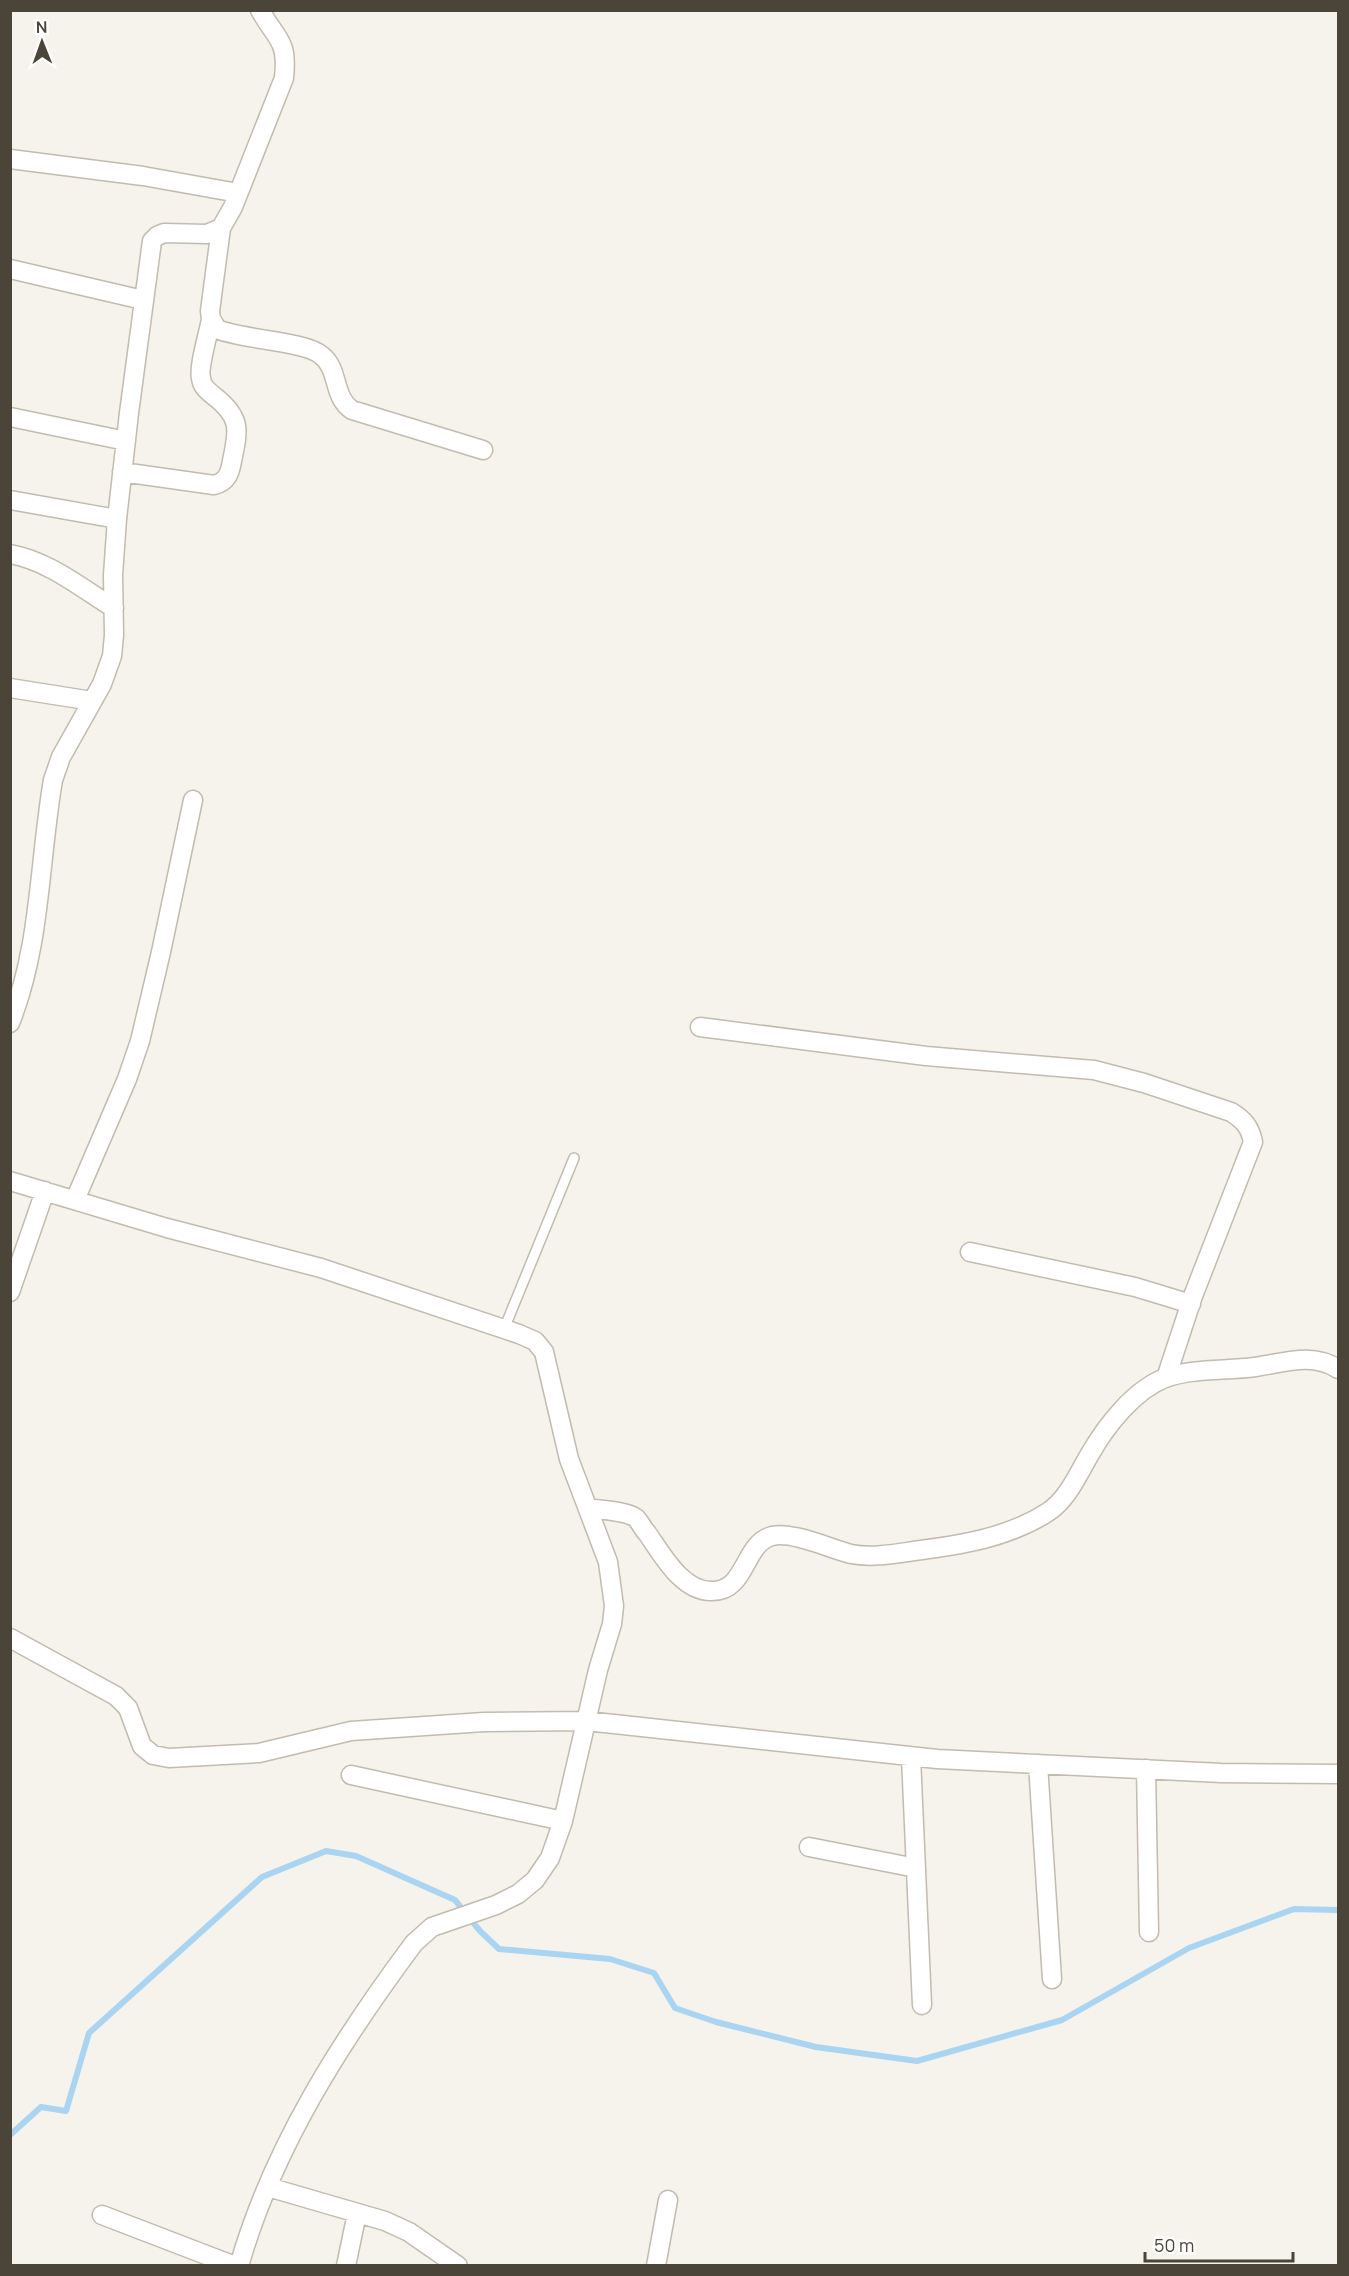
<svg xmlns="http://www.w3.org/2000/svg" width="1349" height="2276" font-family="Manrope,sans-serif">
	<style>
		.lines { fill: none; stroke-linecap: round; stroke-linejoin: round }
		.stream { stroke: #a9d4f2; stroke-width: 6 }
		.lane-casing { stroke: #c2bbae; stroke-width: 12 }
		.street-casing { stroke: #c2bbae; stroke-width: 21 }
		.lane { stroke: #fff; stroke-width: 9 }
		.street { stroke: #fff; stroke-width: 18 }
	</style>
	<rect width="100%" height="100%" fill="#f6f3ec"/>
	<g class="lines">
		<path class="stream" d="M10,2135L41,2107L66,2111L89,2033L262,1877L326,1851L356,1856L455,1900L480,1931L499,1949L610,1959L654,1973L675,2008L716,2022L816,2047L917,2061L1062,2020L1189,1948L1294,1909L1338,1910"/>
		<defs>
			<path id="lane" d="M504,1329L574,1158"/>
			<path id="street" d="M10,159L143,176L238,193
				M221,228L210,311L211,319L217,329C243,340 304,341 321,355C340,369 332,397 352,410L483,450
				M10,269L143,300
				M10,417L126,441
				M122,472L214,485C227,482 230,473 232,461C239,429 241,417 214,396C208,391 202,387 201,378C198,367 209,332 211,319
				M10,500L117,519
				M10,554C49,561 81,588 114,608
				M10,688L92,701
				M10,1023C41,946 39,861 53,780L61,757L102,684L112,656L114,635L113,575L117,519L129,413L152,241L157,236L164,233L207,234L221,228L233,207L284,78C288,39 277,41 260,10
				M700,1027L926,1056L1094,1070L1144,1083L1231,1112C1244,1120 1250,1127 1253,1142L1193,1296L1166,1378
				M10,1181L167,1228L321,1268L519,1334L535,1341L544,1352L569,1459L608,1562L614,1606L612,1624L598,1670L563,1821L550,1858L535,1880L518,1894L496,1905L432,1927L414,1943C341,2041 273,2147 239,2266
				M75,1200L127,1079L140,1041L161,952L193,800
				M970,1252L1135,1287L1191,1304
				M10,1292L45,1191
				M588,1508C600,1510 627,1511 636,1518C640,1522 643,1529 647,1533C662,1554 682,1592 712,1591C747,1591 743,1544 772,1536C792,1531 831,1549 851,1554C872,1558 893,1554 914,1551C960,1545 1008,1538 1048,1512C1068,1499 1078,1474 1090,1454C1106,1426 1134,1390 1165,1378C1193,1368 1226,1371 1255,1367C1284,1363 1312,1352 1338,1369
				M10,1638L116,1696L128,1708L142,1746L153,1755L169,1758L259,1753L351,1731L484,1722L586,1721L937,1759L1221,1773L1338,1774
				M911,1757L922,2005
				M1038,1764L1052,1979
				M1146,1769L1149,1932
				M351,1775L563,1821
				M809,1847L916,1868
				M268,2187L385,2221L409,2232L458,2266
				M102,2215L235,2266
				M346,2266L357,2213
				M656,2266L668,2200"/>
		</defs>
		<use href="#lane" class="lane-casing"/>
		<use href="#street" class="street-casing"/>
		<use href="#lane" class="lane"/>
		<use href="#street" class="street"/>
	</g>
	<rect width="1349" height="2276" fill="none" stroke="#4b4439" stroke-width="24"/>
	<g transform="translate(42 42) rotate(359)" stroke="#ffffff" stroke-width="4.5" paint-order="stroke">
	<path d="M0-4.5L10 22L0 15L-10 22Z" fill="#4b4439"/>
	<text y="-9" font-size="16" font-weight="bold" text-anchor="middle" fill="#4b4439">N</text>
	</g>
	<path d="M1145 2252v9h148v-9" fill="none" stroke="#4b4439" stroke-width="3"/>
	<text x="1154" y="2252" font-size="18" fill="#4b4439" stroke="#ffffff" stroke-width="4.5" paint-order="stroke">50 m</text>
</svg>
